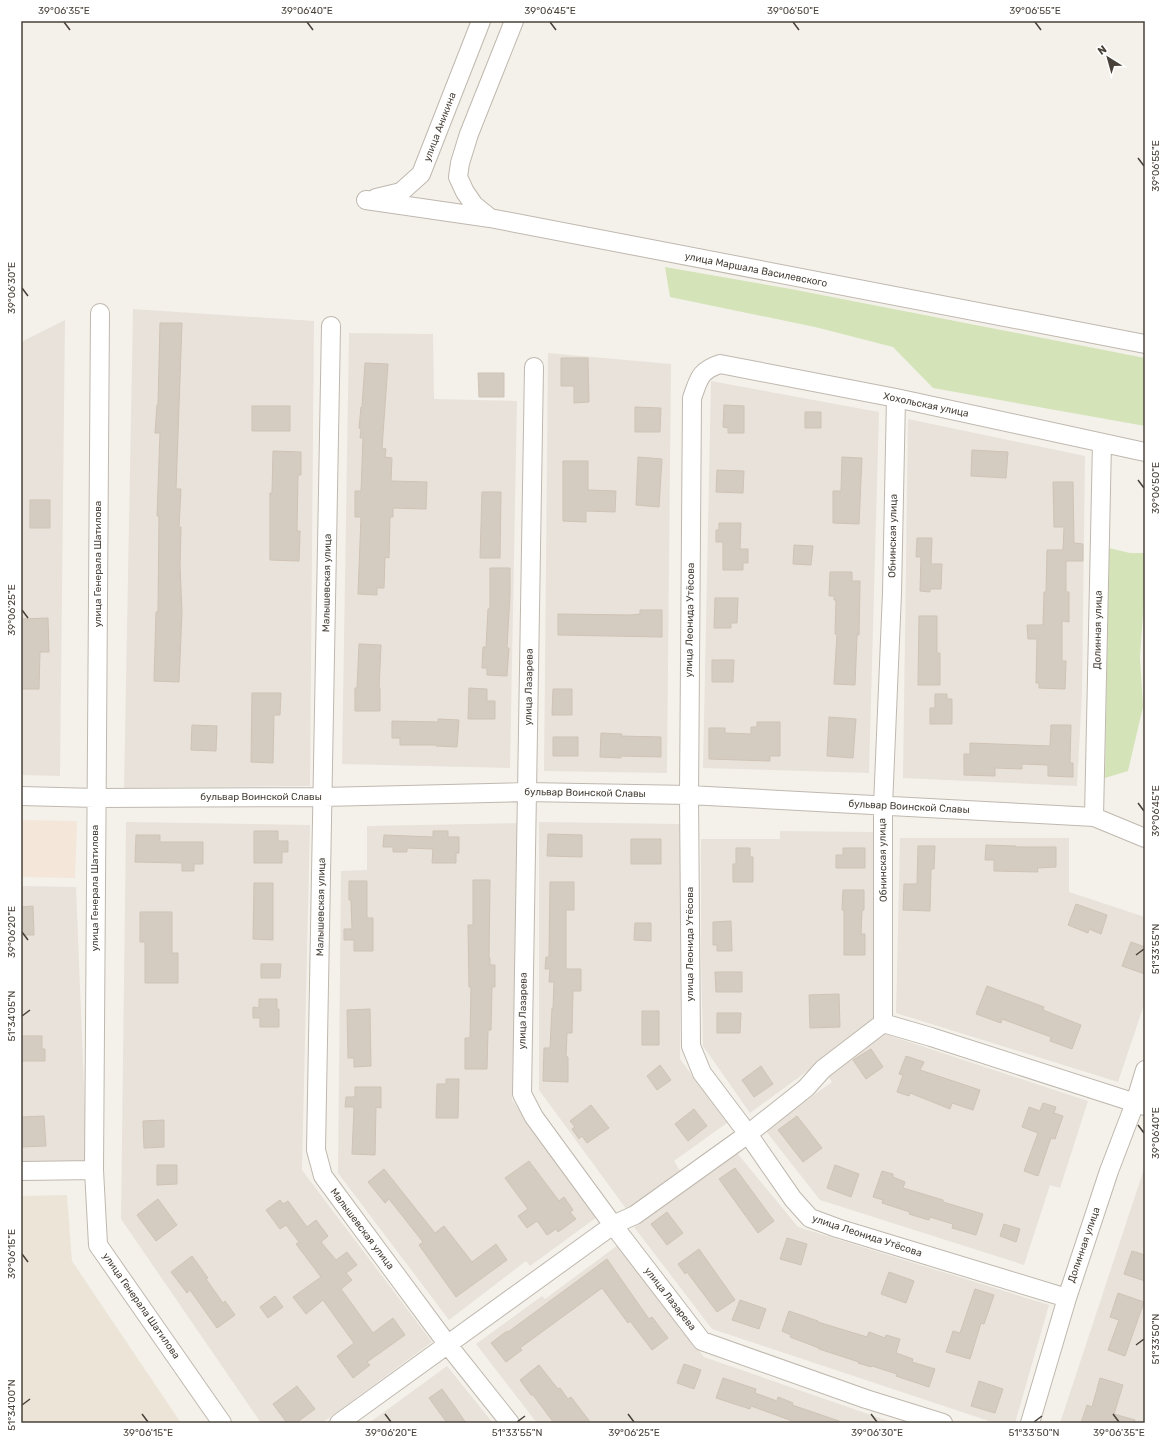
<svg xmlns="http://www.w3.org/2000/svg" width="1166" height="1444" font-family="Rubik,sans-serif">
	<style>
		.residential { fill: #e8e2da }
		.commercial { fill: #f4e6d9 }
		.education { fill: #ece4d7 }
		.green { fill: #d4e4b8 }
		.building { fill: #d5ccc1; stroke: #cfc3b5 }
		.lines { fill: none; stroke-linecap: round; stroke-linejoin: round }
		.minor-casing { stroke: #bfb8ae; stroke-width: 20 }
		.minor { stroke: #fff; stroke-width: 18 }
		.ticks { fill: none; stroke: #484139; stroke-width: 1.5 }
		.labels { text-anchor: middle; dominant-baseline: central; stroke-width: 4; stroke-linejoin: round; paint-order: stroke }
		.street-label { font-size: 10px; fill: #484139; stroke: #fff }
		.neatline { fill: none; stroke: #484139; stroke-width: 1.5 }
		.ticks-label { font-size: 10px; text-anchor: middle; fill: #484139 }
	</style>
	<rect width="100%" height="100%" fill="#f4f1eb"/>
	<path class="residential" d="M133,309L314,321L310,786L124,788Z
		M65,320L60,776L21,775V342Z
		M349,333L433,334L434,399L517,401L510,768L342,764Z
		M548,353L671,364L667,773L544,771Z
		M711,381L879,412L869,773L703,768Z
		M908,419L1085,456L1082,694L1077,786L903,778Z
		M126,822L310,825L302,1170L432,1342L322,1423H261L121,1219Z
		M539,822L680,824V1059L727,1123L674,1161L681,1172L627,1210L539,1090Z
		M517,823L512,1100L597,1217L530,1266L526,1261L449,1320L338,1173L341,871L367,870V826Z
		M780,831L873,832V961L877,1020L750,1113L703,1046L701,960V839H780Z
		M900,838H1069V892L1145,917V1002L1118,1082L896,1013Z
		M21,886L76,887L87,1161L21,1164Z
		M882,1033L1088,1101L1060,1188L1050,1185L1024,1265L820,1200L765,1130L832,1082L826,1073Z
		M737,1153L798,1227L1049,1305L1015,1423H995L712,1329L634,1227Z
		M1145,1166V1423H1060Z
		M618,1245L704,1357L894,1423H537L476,1344L542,1296L545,1299Z
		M447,1366L493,1423H369Z"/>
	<path class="commercial" d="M21,820L77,821L75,878L21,877Z"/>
	<path class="education" d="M67,1195L72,1261L181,1423H21V1196Z"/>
	<path class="green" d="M665,267L791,289L1145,358V426L933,388L893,347L815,327L670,297Z
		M1109,548L1130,553H1145V594L1144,599L1140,657L1143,707L1128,771L1105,778Z"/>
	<path class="building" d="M160,323H182L176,489H181L179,527H181L180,566L182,612L179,682L154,681L156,612H158L159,516H157L160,433H155L157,405H158Z
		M561,358H588L589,402L574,403V386H561Z
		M365,363L388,364L382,448L386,449L385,457L392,458L391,481L427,482L426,509L393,508V517H390L389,558L385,557L384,588H377V595L358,594L361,517H355V491H361L363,438H360L361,429L359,428L361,407H362Z
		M478,373H504V397H479Z
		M724,405L744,406V433H728V428L723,427Z
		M252,406H290V431H252Z
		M635,407L661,408L660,432H635Z
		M805,412H821V428H805Z
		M972,450L1008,452L1006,478L971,476Z
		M273,451L301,452V475H298L297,531H300L299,561L270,560V493H272Z
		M638,457L662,459L659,507L636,505Z
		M842,457L862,458L859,524L833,523V491H841Z
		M563,461H588V490L616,491L615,512L586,511V522L563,521Z
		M717,470L744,471L743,493L716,492Z
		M1053,482H1073L1074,543L1083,544V561H1066V592H1069V622L1062,621V661H1066L1065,689L1039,688V683H1036L1037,639H1028L1027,625H1043L1044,592H1046L1047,550H1063L1064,527H1054Z
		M482,492H501L500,558H480Z
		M30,500H50V528H30Z
		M719,523H741L740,549H748V563H743V570H723V542H716V530H719Z
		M917,538H932L931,564H942L941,589H930V592L920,591L921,557H916Z
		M794,545L813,546L811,565L793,564Z
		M490,568H510V595L507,648H509L507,676L487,675V668H482L483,647H486L488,609H490Z
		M830,572H852V581H860L859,635H857L855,685L834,684L837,634H835L836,600H834V596H829Z
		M715,598H738L737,623H731V628H714Z
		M640,610H662V637L558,635V614L631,615L640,614Z
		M919,616H937V653H940V685H918Z
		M48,618L49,652H40L39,689H21V619Z
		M359,644L381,645L379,688H380V711H355V688H357Z
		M712,660H734L733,682H712Z
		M469,688L487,689V701H495V719H468Z
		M553,689H572V715H552Z
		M252,693H281L280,715H274L273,763L251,762Z
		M935,694H947V699H952V724H930V708H935Z
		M829,717L856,719L853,758L827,756Z
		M438,719L459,720L457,747L436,746V745H400V738H392V721L438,722Z
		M757,722H780V756H770V761L709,759V728H725V733L751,734V727H757Z
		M192,725L217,726L216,751L191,750Z
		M1051,725H1071L1070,763H1073V777L1048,776V765L1022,764V769L995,768V776L964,775V754H970V743L1050,746Z
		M601,733L622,734L621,736L661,737V757L621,756V758L600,757Z
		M553,737H578V756H553Z
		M254,831H278V841H288V852H282V863H254Z
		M433,831H448V837H459V853H456V863H432L433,849L407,848V852H393V847H383L384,835L433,837Z
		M548,834L582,835V857L547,856Z
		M136,835H160V842H203V864H194V871H182V863L135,862Z
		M631,839H661V864H631Z
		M986,845L1016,846V847H1056V867L1037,868L1038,872L994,871V860H985Z
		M918,846H935L934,869H931L930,911L903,910L904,884H917Z
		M736,848H750V857H753V882H733V864H736Z
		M843,848H865V868H836V855H843Z
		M473,880H490L489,958H490V965H495V987H492L491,1030H488L487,1069H465V1038H470L471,987H469L468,925H473Z
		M349,881H367V918H373V951H354V940H344V929H352L351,900H349Z
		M550,882H574V910H566V969H581V991H573L572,1033H567L566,1057H568V1082L543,1081L544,1048H550L552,1008L553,1009L554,982H549L550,969H545L546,957H549Z
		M254,883H273V940L253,939Z
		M843,890H864V910H862L861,934H865V955H844V910H842Z
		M1076,904L1107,915L1101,934L1089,929L1088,933L1068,925Z
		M33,906L34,935H21V907Z
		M140,912H172V953H178V983H145V942H140Z
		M731,921L732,951H717V945H713V922Z
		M635,923H651V941L634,940Z
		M1131,942L1145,947V974L1122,966Z
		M261,964H281L280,978H261Z
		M715,972H742V992H716Z
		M987,986L1044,1007L1043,1010L1081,1025L1072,1049L1050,1041L1051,1037L1002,1019L1001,1023L976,1014Z
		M839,994L840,1027L810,1028L809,995Z
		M259,999H277V1009H279V1027H260V1018H253V1007L259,1008Z
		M370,1009L371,1066L354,1067V1058H348L347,1010Z
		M642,1011H659V1045H642Z
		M717,1013H741L740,1033H717Z
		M21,1036H42V1049H45V1061H21Z
		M871,1049L883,1067L866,1079L853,1060Z
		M906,1056L924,1062L920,1070L980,1090L973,1110L952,1103L950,1109L910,1093L909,1096L897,1092L903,1075L899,1074Z
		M660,1065L671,1080L657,1090L647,1076Z
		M761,1066L773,1084L754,1097L742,1080Z
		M446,1079H459L458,1118H436L437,1084H446Z
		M355,1087H381V1108L376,1107L375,1155L352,1154L354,1107H345L346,1097H355Z
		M1043,1103L1056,1107L1054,1113L1063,1116L1055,1139L1051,1138L1038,1176L1024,1171L1038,1133L1022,1127L1029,1107L1040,1111Z
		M591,1105L609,1128L587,1143L582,1136L579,1139L572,1129L575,1127L570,1121Z
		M694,1109L707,1126L688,1141L675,1124Z
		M44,1116L46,1146L21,1147V1117Z
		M797,1116L822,1148L803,1162L778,1130Z
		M164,1120V1147L144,1148L143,1121Z
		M529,1161L559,1201L564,1197L573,1210L570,1212L576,1219L558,1232L556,1229L547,1235L537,1221L527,1228L518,1216L528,1209L505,1178Z
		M157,1165H177V1184L157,1185Z
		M835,1165L859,1174L851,1197L827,1188Z
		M735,1168L774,1221L758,1233L719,1179Z
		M384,1169L435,1233L444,1226L472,1262L496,1244L507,1260L456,1297L419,1245L423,1242L389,1199L385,1203L368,1182Z
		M882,1171L893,1174V1177L905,1182L903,1188L943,1200V1202L983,1214L976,1235L952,1228L953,1224L930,1217L929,1220L909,1214L910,1212L882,1203L883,1200L873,1197Z
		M158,1199L177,1225L156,1241L137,1215Z
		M280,1200L283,1204L288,1201L307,1227L316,1220L328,1236L321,1242L336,1260L347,1252L357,1265L346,1273L352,1280L341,1289L373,1333L393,1318L405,1335L367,1362L370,1365L353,1378L337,1356L354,1343L323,1300L306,1314L293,1297L321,1277L296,1244L299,1242L286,1225L280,1229L266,1210Z
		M667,1212L683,1233L667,1245L651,1224Z
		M1004,1224L1020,1229L1016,1242L1000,1236Z
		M787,1238L807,1244L801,1265L780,1259Z
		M699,1249L735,1300L717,1312L687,1272L685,1274L678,1264Z
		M1132,1251L1145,1255V1281L1124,1274Z
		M192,1256L208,1278L206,1279L223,1303L225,1301L235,1315L217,1328L190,1290L187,1293L171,1272Z
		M607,1259L649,1319L652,1317L668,1338L652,1350L630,1321L628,1323L602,1288L520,1348L522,1350L506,1362L491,1343L507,1331L508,1332Z
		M889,1272L914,1281L906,1303L881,1294Z
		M975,1289L994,1295L984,1324L981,1323L970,1359L946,1352L953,1331L960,1333Z
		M1118,1293L1144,1302L1125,1356L1108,1350L1119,1320L1110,1317Z
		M275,1296L283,1307L268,1318L260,1307Z
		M740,1300L766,1309L759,1329L732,1320Z
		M789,1311L818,1321V1322L867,1337L869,1332L885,1338L886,1335L900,1339L896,1353L913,1359L912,1362L935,1369L929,1387L896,1376L897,1374L872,1366L871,1367L858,1363L859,1362L819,1349V1348L790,1337L791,1335L782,1331Z
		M684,1364L701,1370L694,1389L677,1383Z
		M539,1365L558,1389L560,1388L568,1399L571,1397L591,1423H554L533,1395H531L520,1380Z
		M723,1378L756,1389L755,1393L777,1401L778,1397L793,1403L792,1405L839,1421V1423H798L751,1406L750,1409L716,1398Z
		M1100,1378L1123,1385L1114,1414L1135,1420V1423H1081L1087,1405L1092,1407Z
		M979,1381L1003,1389L995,1413L971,1406Z
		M297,1386L315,1409L296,1423H287L273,1404Z
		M442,1389L455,1407L466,1423H447L429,1398Z"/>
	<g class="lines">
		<defs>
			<path id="minor" d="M376,198L401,192L421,174L481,21
				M366,200L490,218L1145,344
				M490,218L474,205L465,192L458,177L460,163L469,134L514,21
				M100,313L94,1170L98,1245L222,1423
				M331,326L316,1150L323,1176L448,1345L510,1423
				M534,367L522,1094L534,1117L613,1225L702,1341L866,1399L943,1423
				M896,398L892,593L883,806V1023L931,1037L1145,1106
				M21,796L96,798L323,797L527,792L689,795L1094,817L1145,838
				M1094,817L1102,443
				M21,1171L94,1170
				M1067,1298L837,1228L810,1218L793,1199L748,1134L702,1073L691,1046L689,795L692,398C699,379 699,371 720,364L896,398L1145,452
				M339,1423L613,1225L635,1215L748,1134L806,1088L823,1069L883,1023
				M1030,1423L1067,1298L1109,1171L1135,1103L1145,1070"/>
		</defs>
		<use href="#minor" class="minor-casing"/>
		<use href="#minor" class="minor"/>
	</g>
	<path class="ticks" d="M64,22L70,30M307,22L313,30M550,22L556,30M793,22L799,30M1035,22L1041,30M1138,158L1144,166M22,288L28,296M1138,480L1144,488M22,610L28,618M1138,803L1144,811M22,932L28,940M1136,955L1144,949M22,1016L30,1010M1138,1125L1144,1133M22,1254L28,1262M1136,1345L1144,1339M22,1405L30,1399M142,1414L148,1422M385,1414L391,1422M628,1414L634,1422M871,1414L877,1422M1113,1414L1119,1422M517,1422L525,1416M1034,1422L1042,1416"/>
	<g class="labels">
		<g class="street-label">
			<text transform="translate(440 127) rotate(-69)">улица Аникина</text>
			<text transform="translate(756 270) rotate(11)">улица Маршала Василевского</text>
			<text transform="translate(926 405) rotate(12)">Хохольская улица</text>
			<text transform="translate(893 536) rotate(-89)">Обнинская улица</text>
			<text transform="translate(98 564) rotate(-90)">улица Генерала Шатилова</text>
			<text transform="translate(327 583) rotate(-89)">Малышевская улица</text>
			<text transform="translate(690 620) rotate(-89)">улица Леонида Утёсова</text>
			<text transform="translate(1098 630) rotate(-89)">Долинная улица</text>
			<text transform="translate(529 687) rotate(-89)">улица Лазарева</text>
			<text transform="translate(585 793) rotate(1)">бульвар Воинской Славы</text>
			<text x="261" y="797">бульвар Воинской Славы</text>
			<text transform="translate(909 807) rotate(3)">бульвар Воинской Славы</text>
			<text transform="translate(883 860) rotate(-91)">Обнинская улица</text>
			<text transform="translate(95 888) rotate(-90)">улица Генерала Шатилова</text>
			<text transform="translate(321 907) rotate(-89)">Малышевская улица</text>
			<text transform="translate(690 944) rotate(-90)">улица Леонида Утёсова</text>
			<text transform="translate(523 1011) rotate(-89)">улица Лазарева</text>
			<text transform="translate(362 1229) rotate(53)">Малышевская улица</text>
			<text transform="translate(867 1236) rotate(18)">улица Леонида Утёсова</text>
			<text transform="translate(1084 1245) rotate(-71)">Долинная улица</text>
			<text transform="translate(670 1299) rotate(52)">улица Лазарева</text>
			<text transform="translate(141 1306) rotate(55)">улица Генерала Шатилова</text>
		</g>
	</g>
	<rect width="1166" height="1444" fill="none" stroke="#ffffff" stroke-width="44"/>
	<g transform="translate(1108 58) rotate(323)" stroke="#ffffff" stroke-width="3" paint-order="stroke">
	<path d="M0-3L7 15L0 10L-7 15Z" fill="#484139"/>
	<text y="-6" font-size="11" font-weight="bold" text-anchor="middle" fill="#484139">N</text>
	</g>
	<rect x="22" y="22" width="1122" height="1400" class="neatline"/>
	<g class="ticks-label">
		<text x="64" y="14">39°06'35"E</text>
		<text x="307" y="14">39°06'40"E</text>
		<text x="550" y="14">39°06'45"E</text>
		<text x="793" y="14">39°06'50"E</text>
		<text x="1035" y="14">39°06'55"E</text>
		<text transform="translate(1155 166) rotate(-90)" y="4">39°06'55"E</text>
		<text transform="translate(11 288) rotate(-90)" y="4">39°06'30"E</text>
		<text transform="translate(1155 488) rotate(-90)" y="4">39°06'50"E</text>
		<text transform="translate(11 610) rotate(-90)" y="4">39°06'25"E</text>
		<text transform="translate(1155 811) rotate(-90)" y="4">39°06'45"E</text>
		<text transform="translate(11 932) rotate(-90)" y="4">39°06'20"E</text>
		<text transform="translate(1155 949) rotate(-90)" y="4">51°33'55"N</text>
		<text transform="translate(11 1016) rotate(-90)" y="4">51°34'05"N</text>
		<text transform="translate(1155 1133) rotate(-90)" y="4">39°06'40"E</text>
		<text transform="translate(11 1254) rotate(-90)" y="4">39°06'15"E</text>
		<text transform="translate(1155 1339) rotate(-90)" y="4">51°33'50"N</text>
		<text transform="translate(11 1405) rotate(-90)" y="4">51°34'00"N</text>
		<text x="148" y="1436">39°06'15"E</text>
		<text x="391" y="1436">39°06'20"E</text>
		<text x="517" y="1436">51°33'55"N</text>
		<text x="634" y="1436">39°06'25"E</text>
		<text x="877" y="1436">39°06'30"E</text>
		<text x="1034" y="1436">51°33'50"N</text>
		<text x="1119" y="1436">39°06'35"E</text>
	</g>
</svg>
